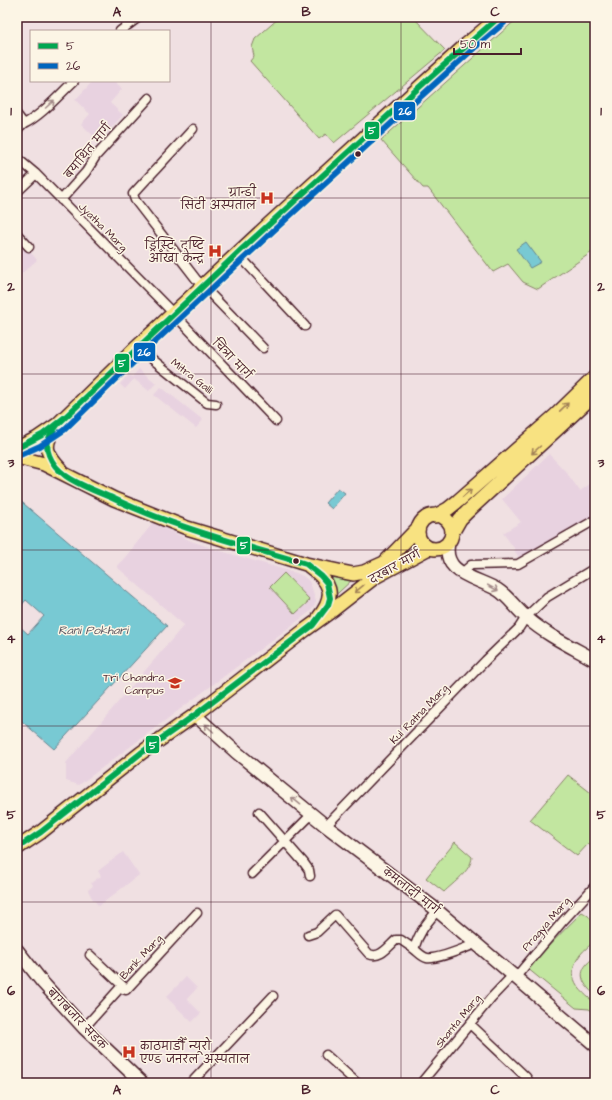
<svg xmlns="http://www.w3.org/2000/svg" width="612" height="1100" font-family="'Architects Daughter','Playpen Sans Deva',sans-serif">
	<style>
		.built { fill: #e8d2e0 }
		.green { fill: #c2e6a0; stroke: #868266 }
		.water { fill: #78c9d3; stroke: #668590 }
		.lines { fill: none; stroke-linecap: round; stroke-linejoin: round }
		.minor-casing { stroke: #4a1f2b; stroke-width: 11 }
		.secondary-casing { stroke: #4a1f2b; stroke-width: 15 }
		.primary-casing { stroke: #4a1f2b; stroke-width: 16 }
		.minor { stroke: #fcf5e5; stroke-width: 8 }
		.secondary { stroke: #fcf5e5; stroke-width: 12 }
		.primary { stroke: #f8e281; stroke-width: 13 }
		.bus-1-casing { stroke: #fcf5e5; stroke-width: 9 }
		.bus-2-casing { stroke: #fcf5e5; stroke-width: 9 }
		.bus-1 { stroke: #00a651; stroke-width: 6 }
		.bus-2 { stroke: #0065bd; stroke-width: 6 }
		.oneway { stroke: #a38a88 }
		.oneway2 { stroke: #a18056 }
		.grid { fill: none; stroke: #4a1f2b; stroke-width: 1; stroke-opacity: 0.55 }
		.bus-dot { fill: #4a1f2b; stroke: #fcf5e5; stroke-width: 1.5 }
		.labels { text-anchor: middle; dominant-baseline: central; stroke-width: 3; stroke-linejoin: round; paint-order: stroke }
		.street-label { font-size: 11px; fill: #4a1f2b; stroke: #fcf5e5 }
		.poi-label { font-size: 11px; fill: #4a1f2b; stroke: #fcf5e5; text-anchor: end }
		.water-label { font-size: 12px; font-style: italic; fill: #58525d; stroke: #fcf5e5 }
		.line-badge { stroke: #fcf5e5; stroke-width: 1.5 }
		.badge-label { font-size: 11px; text-anchor: middle; font-weight: bold; fill: #fff }
		.neatline { fill: none; stroke: #4a1f2b; stroke-width: 1.5 }
		.grid-label { font-size: 13px; text-anchor: middle; font-weight: bold; fill: #4a1f2b }
	</style>
	<rect width="100%" height="100%" fill="#f0e0e2"/>
	<filter id="ink" filterUnits="userSpaceOnUse"><feTurbulence type="fractalNoise" baseFrequency=".025" numOctaves="2"/><feDisplacementMap in="SourceGraphic" scale="8" xChannelSelector="R" yChannelSelector="G"/><feConvolveMatrix kernelMatrix="1 2 1 2 8 2 1 2 1" color-interpolation-filters="sRGB"/></filter>
	<g filter="url(#ink)">
		<path class="built" d="M93,81H113L122,89L110,103L123,115L99,141L81,124L90,114L75,100Z
			M17,236L37,260L21,274L17,269Z
			M139,369L156,383L149,391L134,379L125,389L120,384L129,375L132,377Z
			M161,387L203,420L196,428L154,395Z
			M549,454L566,472L580,491L593,482L595,484V516L520,559L514,550V548L503,533L521,522L502,499Z
			M153,523L191,541L214,549L296,573L303,576L309,581L312,588L316,602L311,611L79,785L66,781V763L184,625L117,567Z
			M123,852L139,875L99,906L92,898L88,890L93,886L91,883L101,876L98,871Z
			M186,977L197,988L187,999L201,1013L192,1022L166,997Z"/>
		<path class="green" d="M280,17H413L445,50L334,143L326,134L319,139L250,61L254,56L252,47L255,39Z
			M519,17H595V250L538,289L523,282L508,264L493,272L428,188H423L381,140Z
			M284,573L310,600L295,614L270,587Z
			M331,575L353,579L338,593L335,594L333,588Z
			M568,775L595,796V845L593,847L588,844L577,856L530,820Z
			M455,842L472,857C471,871 453,883 444,892L426,878Z
			M582,912C595,919 595,925 595,939C591,946 584,949 580,955C564,977 579,990 595,1003V1013L589,1009L576,1008L527,968Z
			M595,957V995C580,982 576,970 595,957Z"/>
		<path class="water" d="M526,242L541,262L530,268L516,249Z
			M338,488L345,493L332,509L325,503Z
			M17,498L167,626L54,749L17,717V624L28,634L44,616L26,600L20,607L17,604Z"/>
		<g class="lines">
			<defs>
				<path id="minor" d="M120,31L139,17
					M17,115L24,124L17,130
					M24,124C42,115 59,95 74,81
					M193,129L133,194L135,200L196,279L263,348
					M17,158L36,174L173,313L276,421
					M17,192L36,174
					M61,200L86,172L96,156L149,98
					M17,234L29,247
					M237,253L305,326
					M137,347L207,403L216,404
					M462,573L471,565L518,564L595,520
					M259,812L304,863L309,870L310,876
					M326,826L486,660L519,628L526,617L547,597L595,568
					M252,874L312,814
					M437,911C426,924 419,932 414,949C418,952 422,957 427,958C437,960 465,948 475,944
					M308,935L317,932L335,915L369,954C380,959 388,947 396,940H401L414,949
					M90,955L126,989
					M515,978L563,921L595,886
					M470,1024L526,1077L528,1080V1083
					M84,1028L120,988L126,990L197,913
					M326,1055L357,1083
					M191,1083L273,996
					M421,1083L491,998L513,975"/>
				<path id="secondary" d="M449,541C440,574 476,577 498,590C509,597 516,609 527,618C546,635 572,647 595,660
					M195,715L236,752L326,826L433,907L595,1045
					M17,950L43,983L84,1028L142,1083"/>
				<path id="primary" d="M56,427C42,445 46,454 61,470
					M17,448L36,439L58,424L137,347L268,225L467,44L499,17
					M17,457L44,464L114,499L187,528L306,564L343,572L353,574L364,572L384,563L418,528
					M418 532a17 17 0 1 1 34 0a17 17 0 1 1-34 0Z
					M435,516L448,509L458,501L556,415L595,377
					M452,533L460,519L467,512L595,394
					M309,566C330,581 337,595 319,617
					M17,848L41,832L141,753L195,715L305,630L334,609L375,577L429,548"/>
			</defs>
			<use href="#minor" class="minor-casing"/>
			<use href="#secondary" class="secondary-casing"/>
			<use href="#primary" class="primary-casing"/>
			<use href="#minor" class="minor"/>
			<use href="#secondary" class="secondary"/>
			<use href="#primary" class="primary"/>
			<defs>
				<path id="bus-1" d="M17,448L42,435L65,417
					M17,848L41,832L141,753L195,715L313,625L328,605L330,598L327,583L321,576L306,564C240,544 172,527 110,497C95,491 79,485 66,476C59,471 52,463 49,455C44,443 51,433 58,424L241,250L425,82L499,17"/>
				<path id="bus-2" d="M20,455L40,446L64,430L143,353L273,231L472,50L504,23"/>
			</defs>
			<use href="#bus-1" class="bus-1-casing"/>
			<use href="#bus-2" class="bus-2-casing"/>
			<use href="#bus-1" class="bus-1"/>
			<use href="#bus-2" class="bus-2"/>
		</g>
		<defs><path id="oneway-shaft" d="M-6 0H5M1.5-3L5.5 0L1.5 3" fill="none" stroke-width="1.6" stroke-linecap="round" stroke-linejoin="round"/></defs>
		<g class="oneway">
			<use href="#oneway-shaft" transform="translate(50 104) rotate(-42)"/>
			<use href="#oneway-shaft" transform="translate(493 588) rotate(28)"/>
			<use href="#oneway-shaft" transform="translate(209 728) rotate(-138)"/>
			<use href="#oneway-shaft" transform="translate(296 801) rotate(-141)"/>
		</g>
		<g class="oneway2">
			<use href="#oneway-shaft" transform="translate(564 407) rotate(-44)"/>
			<use href="#oneway-shaft" transform="translate(536 450) rotate(138)"/>
			<use href="#oneway-shaft" transform="translate(467 493) rotate(-42)"/>
			<use href="#oneway-shaft" transform="translate(359 589) rotate(141)"/>
		</g>
	</g>
	<path class="grid" d="M211,17V1083M401,17V1083M17,198H595M17,374H595M17,550H595M17,726H595M17,902H595"/>
	<defs>
		<symbol id="hospital-bare" viewBox="-9 -9 18 18"><path d="M-5-5h3v3.5h4V-5h3V5h-3V1.5h-4V5h-3Z" fill="#c8321e" stroke="#fcf5e5" stroke-width="2.5" paint-order="stroke"/></symbol>
		<symbol id="university-bare" viewBox="-9 -9 18 18"><path d="M0-5L7-2L0 1L-7-2ZM-4 1L0 2.5L4 1V4Q0 6-4 4Z" fill="#c8321e" stroke="#fcf5e5" stroke-width="2.5" paint-order="stroke"/></symbol>
	</defs>
	<g fill-rule="evenodd">
		<use href="#hospital-bare" x="257" y="188" width="20" height="20"/>
		<use href="#hospital-bare" x="205" y="241" width="20" height="20"/>
		<use href="#university-bare" x="165" y="673" width="20" height="20"/>
		<use href="#hospital-bare" x="119" y="1042" width="20" height="20"/>
	</g>
	<g class="bus-dot">
		<circle cx="358" cy="154" r="3.5"/>
		<circle cx="296" cy="561" r="3.5"/>
	</g>
	<g class="labels">
		<g class="street-label">
			<text transform="translate(88 151) rotate(-51)">बयाथित मार्ग</text>
			<text transform="translate(103 227) rotate(45)">Jyatha Marg</text>
			<text transform="translate(232 359) rotate(46)">चित्रा मार्ग</text>
			<text transform="translate(192 376) rotate(38)">Mitra Galli</text>
			<text transform="translate(395 567) rotate(-29)">दरबार मार्ग</text>
			<text transform="translate(419 714) rotate(-46)">Kul Ratna Marg</text>
			<text transform="translate(411 891) rotate(38)">कमलादी मार्ग</text>
			<text transform="translate(546 924) rotate(-49)">Pragya Marg</text>
			<text transform="translate(141 957) rotate(-47)">Bank Marg</text>
			<text transform="translate(77 1019) rotate(46)">बागबजार सडक</text>
			<text transform="translate(458 1021) rotate(-51)">Shanta Marg</text>
		</g>
		<g class="poi-label">
			<text x="256" y="192">ग्रान्डी<tspan x="256" dy="13">सिटी अस्पताल</tspan></text>
			<text x="204" y="245">ड्रिस्टि, दृष्टि<tspan x="204" dy="13">आँखा केन्द्र</tspan></text>
			<text x="164" y="677">Tri Chandra<tspan x="164" dy="13">Campus</tspan></text>
			<text x="140" y="1046" text-anchor="start">काठमाडौँ न्यूरो<tspan x="140" dy="13">एण्ड जनरल अस्पताल</tspan></text>
		</g>
		<g class="water-label">
			<text x="93" y="630">Rani Pokhari</text>
		</g>
	</g>
	<g class="line-badge">
		<rect x="393" y="101" width="23" height="20" rx="4" fill="#0065bd"/>
		<rect x="364" y="121" width="16" height="19" rx="4" fill="#00a651"/>
		<rect x="133" y="342" width="23" height="20" rx="4" fill="#0065bd"/>
		<rect x="114" y="353" width="16" height="20" rx="4" fill="#00a651"/>
		<rect x="236" y="536" width="15" height="19" rx="4" fill="#00a651"/>
		<rect x="145" y="735" width="15" height="19" rx="4" fill="#00a651"/>
	</g>
	<g class="badge-label">
		<text x="405" y="115">26</text>
		<text x="372" y="134">5</text>
		<text x="144" y="356">26</text>
		<text x="122" y="367">5</text>
		<text x="244" y="549">5</text>
		<text x="153" y="749">5</text>
	</g>
	<rect width="612" height="1100" fill="none" stroke="#fcf5e5" stroke-width="44"/>
	<rect x="30" y="30" width="140" height="52" fill="#fcf5e5" stroke="#b59f9b"/>
	<rect x="38" y="43" width="20" height="6" fill="#00a651" stroke="#b59f9b"/>
	<text x="66" y="50" font-size="12" fill="#4a1f2b">5</text>
	<rect x="38" y="63" width="20" height="6" fill="#0065bd" stroke="#b59f9b"/>
	<text x="66" y="70" font-size="12" fill="#4a1f2b">26</text>
	<path d="M454 48v6h67v-6" fill="none" stroke="#4a1f2b" stroke-width="2"/>
	<text x="460" y="48" font-size="12" fill="#4a1f2b" stroke="#fcf5e5" stroke-width="3" paint-order="stroke">50 m</text>
	<rect x="22" y="22" width="568" height="1056" class="neatline"/>
	<g class="grid-label">
		<text x="117" y="16">A</text>
		<text x="306" y="16">B</text>
		<text x="495" y="16">C</text>
		<text x="11" y="115">1</text>
		<text x="601" y="115">1</text>
		<text x="11" y="291">2</text>
		<text x="601" y="291">2</text>
		<text x="11" y="467">3</text>
		<text x="601" y="467">3</text>
		<text x="11" y="643">4</text>
		<text x="601" y="643">4</text>
		<text x="11" y="819">5</text>
		<text x="601" y="819">5</text>
		<text x="11" y="995">6</text>
		<text x="601" y="995">6</text>
		<text x="117" y="1094">A</text>
		<text x="306" y="1094">B</text>
		<text x="495" y="1094">C</text>
	</g>
</svg>
